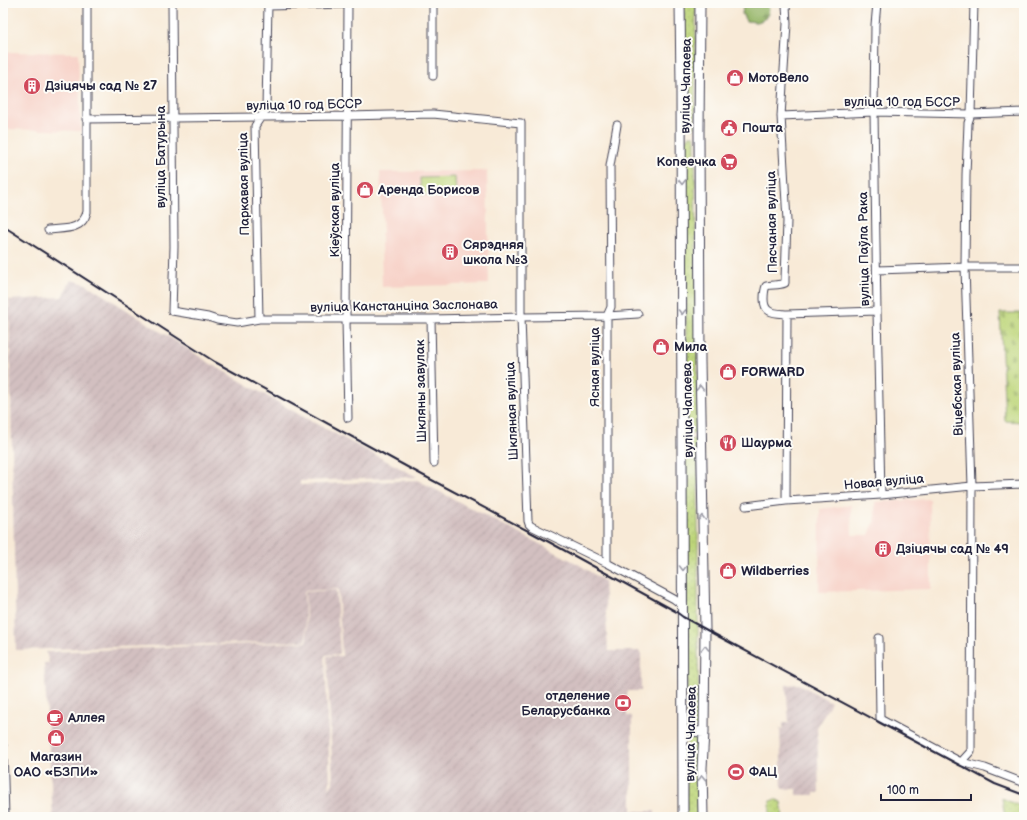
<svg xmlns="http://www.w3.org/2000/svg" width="1027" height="820" font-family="'Balsamiq Sans',sans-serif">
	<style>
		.built { fill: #f7d1c7 }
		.industrial { fill: url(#industrial-furrows) }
		.green { fill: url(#green-dots); stroke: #707c5a }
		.forest { fill: url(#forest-firs); stroke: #5c6c52 }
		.cemetery { fill: url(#cemetery-stones); stroke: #707c5a }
		.pitch { fill: #bdd579; stroke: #707c5a }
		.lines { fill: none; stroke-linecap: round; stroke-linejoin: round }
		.street-casing { stroke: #424052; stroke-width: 9 }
		.secondary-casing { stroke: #424052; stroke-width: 11 }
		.street { stroke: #fff; stroke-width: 7 }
		.secondary { stroke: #fff; stroke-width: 9 }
		.rail { stroke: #22223b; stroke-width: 2 }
		.oneway { stroke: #9c9ca7 }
		.labels { text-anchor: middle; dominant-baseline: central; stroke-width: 4; stroke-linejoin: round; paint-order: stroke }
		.poi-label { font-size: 13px; font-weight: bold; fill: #22223b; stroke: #fdfcf7; text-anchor: start }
		.street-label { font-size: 13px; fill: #22223b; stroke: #fdfcf7 }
	</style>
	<defs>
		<pattern id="industrial-furrows" width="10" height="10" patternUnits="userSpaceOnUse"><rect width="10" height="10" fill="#d2bfc0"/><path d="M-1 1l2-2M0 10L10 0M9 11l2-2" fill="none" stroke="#b4a4a6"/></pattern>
		<pattern id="green-dots" width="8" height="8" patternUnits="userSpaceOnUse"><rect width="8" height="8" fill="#bdd579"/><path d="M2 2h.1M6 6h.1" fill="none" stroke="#a2b76a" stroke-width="1.8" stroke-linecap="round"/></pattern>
		<pattern id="forest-firs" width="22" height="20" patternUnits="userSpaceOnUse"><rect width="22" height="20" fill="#96b669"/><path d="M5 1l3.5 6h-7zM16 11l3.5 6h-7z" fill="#7a9458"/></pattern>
		<pattern id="cemetery-stones" width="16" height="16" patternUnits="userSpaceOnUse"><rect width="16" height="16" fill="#bdd579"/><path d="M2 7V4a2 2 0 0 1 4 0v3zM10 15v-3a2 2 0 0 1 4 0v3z" fill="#a2b76a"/></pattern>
	</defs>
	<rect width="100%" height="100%" fill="#fdfcf7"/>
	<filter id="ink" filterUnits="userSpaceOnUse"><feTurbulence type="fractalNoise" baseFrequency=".025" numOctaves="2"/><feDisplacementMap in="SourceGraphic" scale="8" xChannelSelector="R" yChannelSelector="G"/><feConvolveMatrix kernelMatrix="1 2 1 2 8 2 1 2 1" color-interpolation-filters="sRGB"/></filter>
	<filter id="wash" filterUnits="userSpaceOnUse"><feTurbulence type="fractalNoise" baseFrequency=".012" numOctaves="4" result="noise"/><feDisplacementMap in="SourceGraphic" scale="16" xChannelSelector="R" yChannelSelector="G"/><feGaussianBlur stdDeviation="0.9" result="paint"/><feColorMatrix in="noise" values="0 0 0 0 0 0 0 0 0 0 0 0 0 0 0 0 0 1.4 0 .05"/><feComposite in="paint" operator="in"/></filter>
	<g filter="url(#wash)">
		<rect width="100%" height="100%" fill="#f8ead7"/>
		<path class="built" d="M3,52L78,53L81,131L3,129Z
			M487,171L489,284L382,287L381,234L383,232L380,172Z
			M930,499L931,589L819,592L820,509L851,505L852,535H869L875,520V502Z"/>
		<path class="industrial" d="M71,280L86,284L211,364L307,419L417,477L300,481V485L417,480L578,564L604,581L608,651H641V691H627V716H632V811H655V817H53L44,663H49L46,652L307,642L305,592L336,590L340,654L325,655L330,782L329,789L333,783L327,656H342L338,589L304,591L306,641L16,650L9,300L62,297Z
			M799,684L831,702L817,727L819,793H814V795H797V789H782L780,729L783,728V723L789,722L786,685Z"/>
		<path class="green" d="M684,3H696L695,127L691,128L685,126Z
			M689,136H694L695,138L698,431C695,434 692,434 688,432L686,427V300L685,186L686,139Z
			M692,439L696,441L698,445V637L699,723C697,731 689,728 687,722L686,443L689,440Z
			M694,735L696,736L699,742L700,817H686L687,740L689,736Z
			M1002,798L1024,808V817H1005Z
			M775,799L781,802L783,814L781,817H771C769,813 770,805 771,801Z"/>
		<path class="forest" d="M747,3H767C772,12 766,21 756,22C753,22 749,21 746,21L742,14L743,6Z"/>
		<path class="cemetery" d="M1000,313H1024V422L1005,421Z"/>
		<path class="pitch" d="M455,177L456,194L421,195L420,178Z"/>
	</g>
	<g filter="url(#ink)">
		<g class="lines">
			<defs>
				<path id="street" d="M172,3L174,247L172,311L208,317L217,320L237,323L259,319H431L521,317L607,316L638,314
					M433,3V76
					M877,3L875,25L874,112L877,311L881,495
					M268,6L348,4
					M781,116L874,112L971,114L1024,112
					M86,119L347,116L433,114L521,123V317L528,521L529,524L531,526L607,563L674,599L683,606
					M48,230C64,228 82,231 87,212V3
					M877,270L965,267H1024
					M787,314L877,311
					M259,319L255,126L266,109L268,3
					M431,319L434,463
					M348,418L346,320L348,3
					M786,501L787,314C774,313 764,314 764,299C764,294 764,291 766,286C772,284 778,286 785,283V279L787,221L781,116L787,24L786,5
					M746,506L786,501L881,495L972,486L1024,484
					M607,563V316L611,307L610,166L617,125
					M879,638L880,719L961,762L985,768L1024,783
					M3,746L5,817
					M961,762L971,751L972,486L965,267L966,175L968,123L971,114L974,3"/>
				<path id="secondary" d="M680,3L681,87L683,817
					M700,3L699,133L700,361L705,629L704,732L702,768L703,817
					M683,731L704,732"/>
			</defs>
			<use href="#street" class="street-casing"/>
			<use href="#secondary" class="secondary-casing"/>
			<use href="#street" class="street"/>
			<use href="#secondary" class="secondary"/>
			<path class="rail" d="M3,226L215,362L411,469L549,542L675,611L683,617L716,635L995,784L1024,795"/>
		</g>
		<defs><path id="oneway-chevron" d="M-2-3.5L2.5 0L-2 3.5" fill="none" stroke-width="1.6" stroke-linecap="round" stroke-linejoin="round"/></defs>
		<g class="oneway">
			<use href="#oneway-chevron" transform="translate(682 182) rotate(90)"/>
			<use href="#oneway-chevron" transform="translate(682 312) rotate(90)"/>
			<use href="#oneway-chevron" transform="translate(700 388) rotate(-91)"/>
			<use href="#oneway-chevron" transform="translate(702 518) rotate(-91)"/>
			<use href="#oneway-chevron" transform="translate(683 568) rotate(90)"/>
			<use href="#oneway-chevron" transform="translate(705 648) rotate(-90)"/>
			<use href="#oneway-chevron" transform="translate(702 778) rotate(-92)"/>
		</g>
	</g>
	<defs>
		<symbol id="shop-disc" viewBox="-11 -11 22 22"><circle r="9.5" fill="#d1495b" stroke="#fdfcf7"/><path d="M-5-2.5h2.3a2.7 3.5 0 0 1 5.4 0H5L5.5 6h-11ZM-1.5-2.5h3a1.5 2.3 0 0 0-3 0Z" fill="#fff"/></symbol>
		<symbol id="building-disc" viewBox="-11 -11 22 22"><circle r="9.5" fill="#d1495b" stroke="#fdfcf7"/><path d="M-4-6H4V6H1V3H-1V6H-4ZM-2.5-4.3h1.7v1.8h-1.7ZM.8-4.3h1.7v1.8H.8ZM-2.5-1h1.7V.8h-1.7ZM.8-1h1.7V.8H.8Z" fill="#fff"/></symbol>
		<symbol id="civic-disc" viewBox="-11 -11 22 22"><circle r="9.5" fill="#d1495b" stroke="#fdfcf7"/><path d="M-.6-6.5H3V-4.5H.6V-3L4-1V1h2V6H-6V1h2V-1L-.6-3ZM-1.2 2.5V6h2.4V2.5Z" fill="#fff"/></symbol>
		<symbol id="supermarket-disc" viewBox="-11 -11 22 22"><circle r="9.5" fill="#d1495b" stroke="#fdfcf7"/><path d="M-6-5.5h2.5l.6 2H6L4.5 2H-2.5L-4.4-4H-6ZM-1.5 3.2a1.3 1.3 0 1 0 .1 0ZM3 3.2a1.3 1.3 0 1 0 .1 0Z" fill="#fff"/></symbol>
		<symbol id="restaurant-disc" viewBox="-11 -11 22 22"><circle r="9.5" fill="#d1495b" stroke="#fdfcf7"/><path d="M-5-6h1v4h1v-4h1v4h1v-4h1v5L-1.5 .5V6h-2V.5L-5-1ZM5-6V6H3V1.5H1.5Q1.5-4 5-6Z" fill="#fff"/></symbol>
		<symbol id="bank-disc" viewBox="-11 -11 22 22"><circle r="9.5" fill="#d1495b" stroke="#fdfcf7"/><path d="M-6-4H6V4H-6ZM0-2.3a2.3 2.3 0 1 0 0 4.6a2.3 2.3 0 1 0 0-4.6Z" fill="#fff"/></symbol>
		<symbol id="cafe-disc" viewBox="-11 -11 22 22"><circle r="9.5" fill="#d1495b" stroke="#fdfcf7"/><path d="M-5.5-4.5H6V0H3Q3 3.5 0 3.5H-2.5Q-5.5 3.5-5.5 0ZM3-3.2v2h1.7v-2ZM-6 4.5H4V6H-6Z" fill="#fff"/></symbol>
		<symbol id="stadium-disc" viewBox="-11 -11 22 22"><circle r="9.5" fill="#d1495b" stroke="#fdfcf7"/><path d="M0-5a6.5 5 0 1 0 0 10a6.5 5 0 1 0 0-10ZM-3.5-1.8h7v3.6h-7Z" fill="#fff"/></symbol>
	</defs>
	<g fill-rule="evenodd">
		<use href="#shop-disc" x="725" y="68" width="20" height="20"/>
		<use href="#building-disc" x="22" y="76" width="20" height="20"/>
		<use href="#civic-disc" x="719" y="118" width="20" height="20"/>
		<use href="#supermarket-disc" x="719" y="152" width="20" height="20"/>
		<use href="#shop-disc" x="355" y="180" width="20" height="20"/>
		<use href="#building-disc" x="440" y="242" width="20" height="20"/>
		<use href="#shop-disc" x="651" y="337" width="20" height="20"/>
		<use href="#shop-disc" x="718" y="362" width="20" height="20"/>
		<use href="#restaurant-disc" x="718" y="433" width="20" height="20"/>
		<use href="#building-disc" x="873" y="539" width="20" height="20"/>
		<use href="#shop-disc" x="718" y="561" width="20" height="20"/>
		<use href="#bank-disc" x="613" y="693" width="20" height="20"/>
		<use href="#cafe-disc" x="45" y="708" width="20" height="20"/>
		<use href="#shop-disc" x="46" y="728" width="20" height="20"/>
		<use href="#stadium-disc" x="726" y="762" width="20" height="20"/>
	</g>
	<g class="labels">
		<g class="poi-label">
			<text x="748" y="78">МотоВело</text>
			<text x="45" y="86">Дзіцячы сад № 27</text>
			<text x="742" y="128">Пошта</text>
			<text x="716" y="162" text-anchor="end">Копеечка</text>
			<text x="378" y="190">Аренда Борисов</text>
			<text x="463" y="245">Сярэдняя<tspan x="463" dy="15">школа №3</tspan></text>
			<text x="674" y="347">Мила</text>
			<text x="741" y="372">FORWARD</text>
			<text x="741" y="443">Шаурма</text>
			<text x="896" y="549">Дзіцячы сад № 49</text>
			<text x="741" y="571">Wildberries</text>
			<text x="610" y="696" text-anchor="end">отделение<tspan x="610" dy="15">Беларусбанка</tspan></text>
			<text x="68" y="718">Аллея</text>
			<text x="56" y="757" text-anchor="middle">Магазин<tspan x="56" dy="15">ОАО «БЗПИ»</tspan></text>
			<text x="749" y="772">ФАЦ</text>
		</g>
		<g class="street-label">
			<text transform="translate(686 86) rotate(-89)">вуліца Чапаева</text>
			<text x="902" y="102">вуліца 10 год БССР</text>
			<text transform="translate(304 105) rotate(-1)">вуліца 10 год БССР</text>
			<text transform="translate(161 157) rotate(-90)">вуліца Батурына</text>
			<text transform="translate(244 184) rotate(-91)">Паркавая вуліца</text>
			<text transform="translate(335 210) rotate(-90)">Кіеўская вуліца</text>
			<text transform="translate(772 222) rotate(-91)">Пясчаная вуліца</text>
			<text transform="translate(864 249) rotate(-91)">вуліца Паўла Рака</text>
			<text transform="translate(404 306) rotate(-1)">вуліца Канстанціна Заслонава</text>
			<text transform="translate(595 367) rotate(-90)">Ясная вуліца</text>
			<text transform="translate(957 384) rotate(-92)">Віцебская вуліца</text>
			<text transform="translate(421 391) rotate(-91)">Шкляны завулак</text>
			<text transform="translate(688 410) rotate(-91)">вуліца Чапаева</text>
			<text transform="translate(512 411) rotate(-92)">Шкляная вуліца</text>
			<text transform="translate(884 482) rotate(-5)">Новая вуліца</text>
			<text transform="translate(691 734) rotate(-89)">вуліца Чапаева</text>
		</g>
	</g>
	<rect width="1027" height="820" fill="none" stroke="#fdfcf7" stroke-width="16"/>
	<path d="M881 794v6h90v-6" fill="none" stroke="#22223b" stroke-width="2"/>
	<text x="887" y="794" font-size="12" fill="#22223b" stroke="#fdfcf7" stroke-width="3" paint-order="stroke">100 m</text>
</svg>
